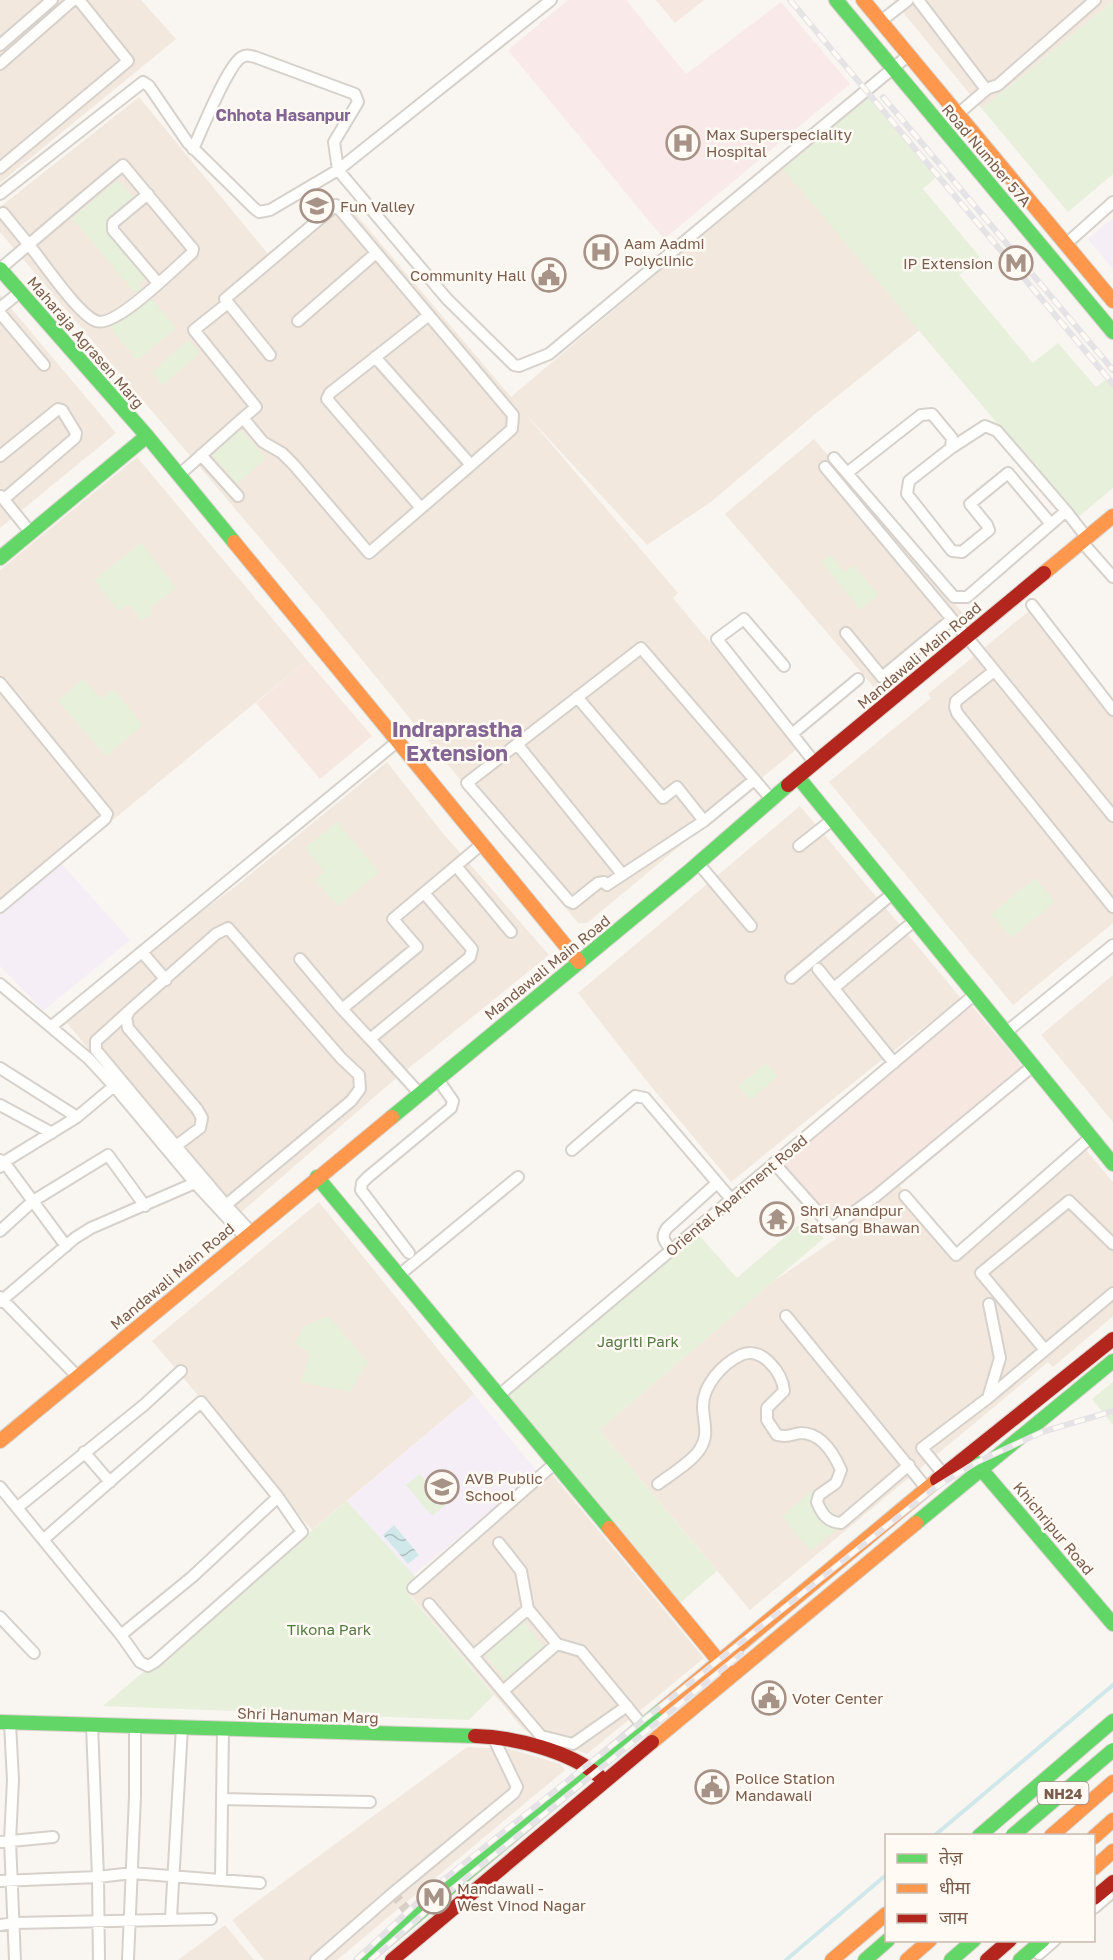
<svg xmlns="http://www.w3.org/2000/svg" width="1113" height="1960" font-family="'Golos Text','Noto Sans Devanagari',sans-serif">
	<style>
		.residential { fill: #f2e8de }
		.commercial { fill: #f6e8e1 }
		.education { fill: #f6eef6 }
		.medical { fill: #fae9e9 }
		.green { fill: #e7f0db }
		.water { fill: url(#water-waves) }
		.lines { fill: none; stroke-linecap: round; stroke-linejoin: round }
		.stream { stroke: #d0e8ea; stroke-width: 4 }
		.street-tunnel { stroke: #d9cfc7; stroke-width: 10; stroke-dasharray: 10 5; stroke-linecap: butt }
		.street-casing { stroke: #d7d1cb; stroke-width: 14 }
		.fast-casing { stroke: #d9d2cb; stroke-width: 16 }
		.slow-casing { stroke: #d9d2cb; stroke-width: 16 }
		.jam-casing { stroke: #d9d2cb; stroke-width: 16 }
		.street { stroke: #fefefd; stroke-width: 10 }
		.fast { stroke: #63d668; stroke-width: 14 }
		.slow { stroke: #ff974d; stroke-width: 14 }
		.jam { stroke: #b3261e; stroke-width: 14 }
		.rail-casing { stroke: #e6e3e7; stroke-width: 6 }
		.rail { stroke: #fffaf3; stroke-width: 4; stroke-dasharray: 11; stroke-linecap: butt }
		.fast-bridge-casing { stroke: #dad1cc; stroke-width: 16; stroke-linecap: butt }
		.fast-bridge { stroke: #63d668; stroke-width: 14 }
		.labels { text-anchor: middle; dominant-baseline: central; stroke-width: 5; stroke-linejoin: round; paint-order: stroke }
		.shield { fill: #fffaf3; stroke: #a28b7f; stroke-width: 1.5 }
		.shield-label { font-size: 14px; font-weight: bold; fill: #7a5c4d }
		.poi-label { font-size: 15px; fill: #7a5c4d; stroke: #fffaf3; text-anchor: start }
		.street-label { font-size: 15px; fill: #7a5c4d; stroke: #fffaf3 }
		.park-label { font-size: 15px; fill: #537a41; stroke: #fffaf3 }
		.neighbourhood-label { font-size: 16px; font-weight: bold; fill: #846695; stroke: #fffaf3 }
		.district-label { font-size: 21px; font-weight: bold; fill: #846695; stroke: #fffaf3 }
	</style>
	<defs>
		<pattern id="water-waves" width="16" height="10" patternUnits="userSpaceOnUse" patternTransform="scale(1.5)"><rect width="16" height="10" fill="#d0e8ea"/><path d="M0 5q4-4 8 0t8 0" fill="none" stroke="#aebfc0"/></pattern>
	</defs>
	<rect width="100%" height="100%" fill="#f9f5f0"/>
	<path class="residential" d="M0,0H141L176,39L0,183Z
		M893,0H1113V1L982,109Z
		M139,97L272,259L343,199L511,397L783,167L921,329L814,415L712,501L647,545L524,412L678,593L673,598L798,748L587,923H578L321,610L0,232V207Z
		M0,295L116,433L0,528Z
		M814,439L966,617L878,692L725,514Z
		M137,457L307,660L0,913V570Z
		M1029,611L1113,713V923L1013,1005L829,782L931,698L928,694Z
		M387,762L441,831L549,955L394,1080L232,1220L66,1022L144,955L236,886Z
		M800,806L961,998L859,1078L731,1182L645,1079L578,993Z
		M1113,975V1122L1041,1035Z
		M1085,1149L1113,1182V1316L1053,1367L1048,1362L750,1610L599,1430L771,1283L837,1238L899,1185L958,1255Z
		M319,1202L474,1394L312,1530L152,1341Z
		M551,1473L704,1658L587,1754L524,1730L407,1591Z
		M467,1747L510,1749L560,1764L565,1770L337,1960H264L232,1920Z
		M225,1925L254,1960H178Z"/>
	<path class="commercial" d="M656,0H704L675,23Z
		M307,660L372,736L320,779L256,703Z
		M972,1006L1031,1077L837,1238L825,1230L777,1167Z"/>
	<path class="education" d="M1113,218V269L1088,239Z
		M61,863L130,940L43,1011L0,966V913Z
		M474,1394L538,1473L413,1575L347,1501Z"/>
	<path class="medical" d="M568,0H626L686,74L781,2L850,84L664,239L508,50Z"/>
	<path class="green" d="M1113,1V174L1068,212L982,109Z
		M869,97L936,177L923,189L980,257L959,275L1033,363L1058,343L1096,387L1107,379L1113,386V488L1077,518L783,169Z
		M118,180L136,201L109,224L151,274L139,284L176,328L137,360L105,321L136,294L72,218Z
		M189,340L200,353L163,385L152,372Z
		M239,428L266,458L237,484L210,453Z
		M141,543L176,588L150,608L153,613L142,621L128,604L119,611L94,580Z
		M830,555L845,572L853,565L879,595L861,610L821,562Z
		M83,679L101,699L113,689L143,725L106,756L58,701Z
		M337,822L379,872L338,906L315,880L324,872L305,848Z
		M1035,878L1055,902L1011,938L991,914Z
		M766,1063L778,1076L750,1100L738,1086Z
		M807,1218L824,1238L599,1430L717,1571L680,1603L506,1397L699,1235L737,1278Z
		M328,1316L368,1362L350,1392L301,1382L310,1354L295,1343L305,1326Z
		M1113,1382V1425L1092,1399Z
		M420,1474L446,1505L432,1516L406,1485Z
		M814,1489L843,1524L810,1551L782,1516Z
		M347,1501L419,1581L407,1592L494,1695L469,1720L103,1706Z
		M523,1621L545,1648L506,1680L484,1654Z"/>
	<path class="water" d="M394,1525L419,1555L408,1564L383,1535Z"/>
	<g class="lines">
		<path class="stream" d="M934,1836L1113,1685
			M786,1960L886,1875"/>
		<path class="street-tunnel" d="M393,1893L413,1918"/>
		<defs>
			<path id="street" d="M918,0L985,88H989L998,85L1095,0
				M881,21L908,0
				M0,45L52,0
				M0,64L73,0
				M958,114L988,88
				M193,149C201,132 228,64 242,57C246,54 250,56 255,57L355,94L358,102L334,142L338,170L447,299L514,365L519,366L549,354L909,55
				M0,168L128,61L79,0
				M0,194L143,82L149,86L188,143L255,209L259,212L270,210L338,170L551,0
				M148,194L113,223V230L158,283
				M1066,244L1113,202
				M0,269C41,234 82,199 123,165L193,249L192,253C177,266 115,329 96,321C77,313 44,263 29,245L3,213
				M228,303L194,330L256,407L243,418
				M0,308L20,292
				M0,313L44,365
				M298,321L376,253
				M270,355L225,299L336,205L513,415L512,429L471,465
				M951,448L985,426L997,431L1066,511
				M201,455L238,496
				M0,456L58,409L62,410L76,433L75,438L4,499
				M834,458L954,597H967L1066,511L1087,538
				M825,467L967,637L1113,816
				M847,473L921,415L932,414L952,438L951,448L909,481L907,494L952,551L962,552L989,530L987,525L970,504L1008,473L1051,524
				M179,475L243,418L263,442L282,453L294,465L369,553L471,465L375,357
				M1,496L31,533
				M421,508L327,399L330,393L429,315
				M1082,542L1113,577
				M1032,605L1113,710
				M846,633L882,677L952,619
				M784,666L744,619L717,639L815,763
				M994,671L956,701L955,707L957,713L1113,907
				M0,683L107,814L105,819L0,907
				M577,697L663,798L677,787L704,821
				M792,734L858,679
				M517,744L622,874
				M754,780L704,821L607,885L604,882L598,883L573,903L569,901L467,783L641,648L772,800
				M799,846L832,820
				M698,863L751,926
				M456,866L511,932
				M142,952L166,980
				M300,959L342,1009
				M818,969L894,1063
				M791,978L892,894
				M0,984L89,1059L114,1086L195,1183L245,1237
				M834,988L914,921
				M129,1011L96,1041V1050L176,1146
				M52,1026L398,741
				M1005,1033L1113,945
				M370,1039L342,1009L417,947L393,919L482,844
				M0,1068L77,1117
				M419,1093L370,1039L470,957L472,949L424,893
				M0,1105L52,1133
				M572,1150L635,1096L645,1098L731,1199
				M0,1160L4,1162L66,1246
				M774,1163L832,1228L876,1196L1034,1065
				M0,1167L4,1162L77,1117L114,1086
				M905,1196L956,1255L1091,1137
				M226,1205L176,1146L200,1128L202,1118L197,1109L128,1028L126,1017L130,1010L216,934L228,928L341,1058L359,1075L360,1089L351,1101L226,1205L251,1232
				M0,1231L33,1201L108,1155L145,1206
				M671,1250C665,1241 660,1238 667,1228L717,1183
				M409,1253L361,1190L362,1183L368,1177L451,1108L453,1101L437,1078
				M398,1276L518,1177
				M0,1297L77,1376
				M0,1302L75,1238L91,1228L195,1183
				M786,1316L927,1489
				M1045,1350L981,1273L1069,1201L1113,1244
				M498,1396L974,995
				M988,1398L1000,1358L989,1304
				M84,1452L110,1482
				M944,1475L922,1448L988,1398L1113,1293
				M658,1484C670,1475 693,1461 700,1449C709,1435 704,1424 703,1408C702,1386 722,1364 741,1355C751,1350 763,1355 770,1363C778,1371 783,1379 784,1391L767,1408V1420L777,1435C789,1438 791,1434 801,1433C821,1433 834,1454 841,1470L836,1483L819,1495L817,1502C822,1514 827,1522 841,1523L909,1465
				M0,1487L121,1635L140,1662L148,1666L155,1662L302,1532L278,1497L201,1402L44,1539
				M18,1507L144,1405L181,1371
				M499,1543L521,1571L528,1609L557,1644L581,1651L643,1726
				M413,1588L554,1464
				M429,1604L541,1736L573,1744L627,1706
				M0,1617L34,1653
				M121,1635L192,1577L278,1497
				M473,1656L528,1609
				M503,1691L557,1644
				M10,1723L13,1780L10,1841L15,1960
				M92,1725L98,1877L99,1960
				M222,1799L370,1802
				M0,1842L53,1837
				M221,1879L223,1729
				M0,1881L98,1877L132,1873L260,1883
				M1094,1908L1108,1896
				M171,1918L182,1727
				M0,1925L14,1923L211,1919
				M1039,1954L1055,1940
				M128,1960L135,1796V1726
				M316,1960L393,1893L514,1793L517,1787L493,1737"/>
			<path id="fast" d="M836,0L1113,332
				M0,269L147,436L234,542
				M0,558L147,436
				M798,777L1113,1164
				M392,1117L687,873L788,785
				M317,1177L609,1528
				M975,1462L1113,1624
				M916,1523L1113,1361
				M0,1722L475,1736
				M979,1836L1113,1721
				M363,1960L664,1708
				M865,1960L888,1940
				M951,1960L974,1940
				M1020,1960L1043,1940"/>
			<path id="slow" d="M863,0L1113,301
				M234,542L579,962
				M1044,573L1113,516
				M0,1441L392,1117
				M609,1528L727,1671
				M664,1708L937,1480
				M652,1742L916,1523
				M1051,1836L1113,1782
				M1094,1837L1113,1820
				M1094,1868L1113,1851
				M832,1960L886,1914
				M907,1960L930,1940"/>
			<path id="jam" d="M788,785L1044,573
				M937,1480L1113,1339
				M475,1736C514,1737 569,1751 599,1776
				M1094,1898L1113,1882
				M392,1960L652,1742
				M987,1960L1010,1940"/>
		</defs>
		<use href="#street" class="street-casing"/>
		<use href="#fast" class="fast-casing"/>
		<use href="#slow" class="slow-casing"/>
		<use href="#jam" class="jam-casing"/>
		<use href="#street" class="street"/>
		<use href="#fast" class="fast"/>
		<use href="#slow" class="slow"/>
		<use href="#jam" class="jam"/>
		<defs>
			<path id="rail" d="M790,0L1113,384
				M883,97L1113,370
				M356,1960L432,1889L933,1489L977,1462L1042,1432L1113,1411
				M371,1960L440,1899L741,1654"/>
		</defs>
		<use href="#rail" class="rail-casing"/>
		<use href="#rail" class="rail"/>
		<defs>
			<path id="fast-bridge" d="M1012,1836L1113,1750"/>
		</defs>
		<use href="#fast-bridge" class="fast-bridge-casing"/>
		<use href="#fast-bridge" class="fast-bridge"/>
	</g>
	<defs>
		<symbol id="hospital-ring" viewBox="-11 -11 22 22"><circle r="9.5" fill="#fffaf3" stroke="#a69286" stroke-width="1.5"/><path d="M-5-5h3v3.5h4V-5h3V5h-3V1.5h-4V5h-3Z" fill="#a69286"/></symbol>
		<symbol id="school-ring" viewBox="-11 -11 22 22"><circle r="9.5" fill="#fffaf3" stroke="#a69286" stroke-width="1.5"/><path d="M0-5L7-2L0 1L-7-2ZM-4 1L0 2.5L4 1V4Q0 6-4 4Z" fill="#a69286"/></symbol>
		<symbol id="metro-ring" viewBox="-11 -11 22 22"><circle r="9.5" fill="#fffaf3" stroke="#a69286" stroke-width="1.5"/><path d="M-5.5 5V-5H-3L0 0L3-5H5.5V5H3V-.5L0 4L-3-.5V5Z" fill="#a69286"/></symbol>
		<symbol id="civic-ring" viewBox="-11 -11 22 22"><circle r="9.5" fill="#fffaf3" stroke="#a69286" stroke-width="1.5"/><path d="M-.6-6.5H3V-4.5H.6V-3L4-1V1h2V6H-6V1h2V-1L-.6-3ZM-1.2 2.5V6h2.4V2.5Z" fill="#a69286"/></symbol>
		<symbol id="temple-ring" viewBox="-11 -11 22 22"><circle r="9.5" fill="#fffaf3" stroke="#a69286" stroke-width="1.5"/><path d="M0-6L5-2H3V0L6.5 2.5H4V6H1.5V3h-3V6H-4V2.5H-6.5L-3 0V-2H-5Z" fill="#a69286"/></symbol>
	</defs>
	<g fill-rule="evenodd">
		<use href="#hospital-ring" x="664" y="124" width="38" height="38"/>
		<use href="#school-ring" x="298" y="187" width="38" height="38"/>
		<use href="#hospital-ring" x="582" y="233" width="38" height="38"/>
		<use href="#metro-ring" x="997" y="244" width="38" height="38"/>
		<use href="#civic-ring" x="530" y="256" width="38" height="38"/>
		<use href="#temple-ring" x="758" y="1200" width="38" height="38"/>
		<use href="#school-ring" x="423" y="1468" width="38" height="38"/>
		<use href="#civic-ring" x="750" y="1679" width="38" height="38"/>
		<use href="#civic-ring" x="693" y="1768" width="38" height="38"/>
		<use href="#metro-ring" x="415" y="1878" width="38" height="38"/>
	</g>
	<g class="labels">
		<rect class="shield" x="1037.5" y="1782" width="51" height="22" rx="4.5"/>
		<g class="shield-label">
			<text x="1063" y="1793">NH24</text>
		</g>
		<g class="poi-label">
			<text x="706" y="134">Max Superspeciality<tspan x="706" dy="17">Hospital</tspan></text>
			<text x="340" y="206">Fun Valley</text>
			<text x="624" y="243">Aam Aadmi<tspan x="624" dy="17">Polyclinic</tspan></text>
			<text x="993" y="263" text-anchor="end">IP Extension</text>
			<text x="526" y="275" text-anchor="end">Community Hall</text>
			<text x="800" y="1210">Shri Anandpur<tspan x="800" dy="17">Satsang Bhawan</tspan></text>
			<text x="465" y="1478">AVB Public<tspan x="465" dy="17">School</tspan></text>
			<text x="792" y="1698">Voter Center</text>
			<text x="735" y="1778">Police Station<tspan x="735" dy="17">Mandawali</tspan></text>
			<text x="457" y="1888">Mandawali -<tspan x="457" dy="17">West Vinod Nagar</tspan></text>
		</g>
		<g class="street-label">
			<text transform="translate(987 155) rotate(50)">Road Number 57A</text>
			<text transform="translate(86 342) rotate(49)">Maharaja Agrasen Marg</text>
			<text transform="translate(919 655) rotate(-40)">Mandawali Main Road</text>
			<text transform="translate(547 967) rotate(-39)">Mandawali Main Road</text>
			<text transform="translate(736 1195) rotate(-40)">Oriental Apartment Road</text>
			<text transform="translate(172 1276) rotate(-40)">Mandawali Main Road</text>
			<text transform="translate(1054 1528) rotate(50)">Khichripur Road</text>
			<text transform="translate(308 1715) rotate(2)">Shri Hanuman Marg</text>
		</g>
		<g class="park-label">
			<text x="638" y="1341">Jagriti Park</text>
			<text x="329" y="1629">Tikona Park</text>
		</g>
		<g class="neighbourhood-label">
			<text x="283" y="115">Chhota Hasanpur</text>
		</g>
		<g class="district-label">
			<text x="457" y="729">Indraprastha<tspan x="457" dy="24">Extension</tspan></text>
		</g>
	</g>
	<rect x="885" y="1834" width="210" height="108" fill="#fffaf3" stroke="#cabbb1" stroke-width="1.5"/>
	<rect x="897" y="1854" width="30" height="9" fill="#63d668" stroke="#cabbb1" stroke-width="1.5"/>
	<text x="939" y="1864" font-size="18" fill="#7a5c4d">तेज़</text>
	<rect x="897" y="1884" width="30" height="9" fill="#ff974d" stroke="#cabbb1" stroke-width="1.5"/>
	<text x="939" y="1894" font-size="18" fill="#7a5c4d">धीमा</text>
	<rect x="897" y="1914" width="30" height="9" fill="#b3261e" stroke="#cabbb1" stroke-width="1.5"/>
	<text x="939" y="1924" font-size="18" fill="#7a5c4d">जाम</text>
</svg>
